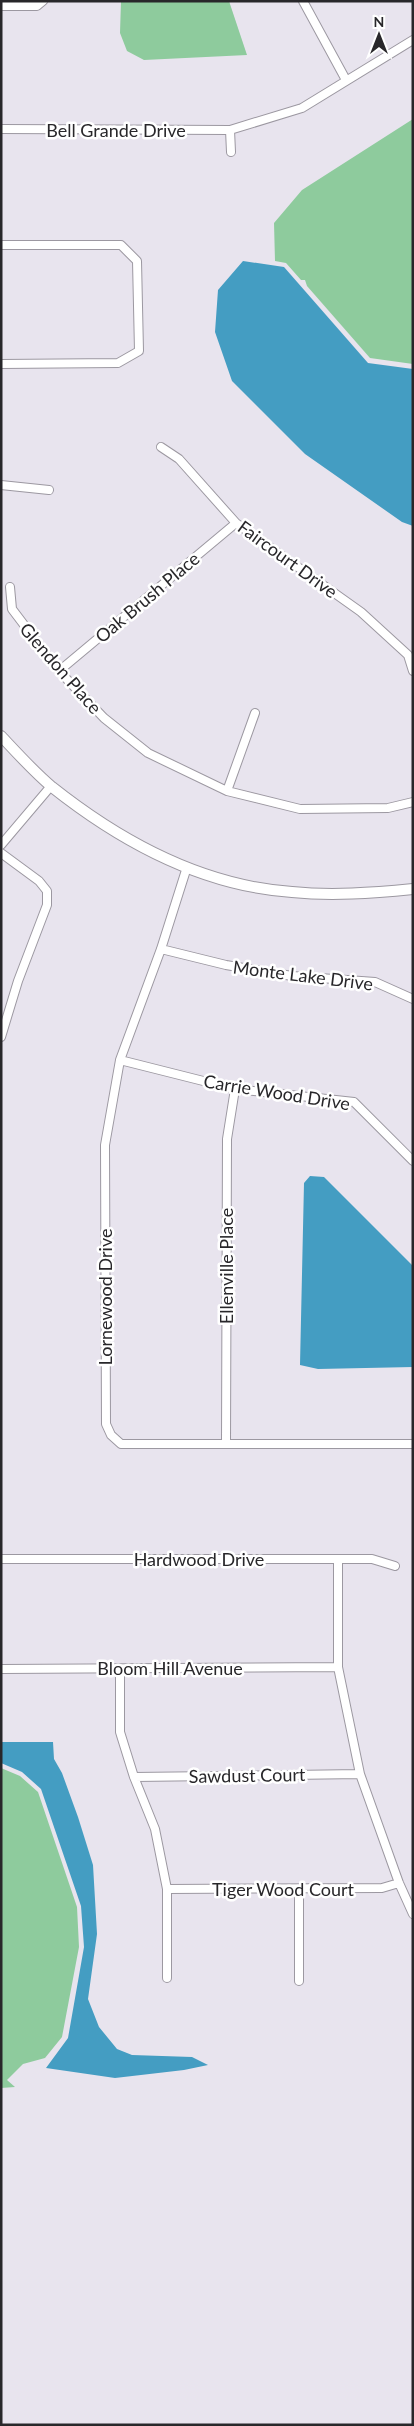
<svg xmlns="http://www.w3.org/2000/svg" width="414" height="2426" font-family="Lato,sans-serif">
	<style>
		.green { fill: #8ecb9d }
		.water { fill: #449dc2 }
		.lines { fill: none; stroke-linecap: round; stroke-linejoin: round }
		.minor-casing { stroke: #9c98a1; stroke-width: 10 }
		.tertiary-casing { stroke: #9c98a1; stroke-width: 12 }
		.minor { stroke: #fff; stroke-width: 8 }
		.tertiary { stroke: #fff; stroke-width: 10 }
		.labels { text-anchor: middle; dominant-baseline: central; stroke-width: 5; stroke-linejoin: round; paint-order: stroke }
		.street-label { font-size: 18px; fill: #28272a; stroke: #fff }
	</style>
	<rect width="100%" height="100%" fill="#e8e4ee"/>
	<path class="green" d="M121,1H229L247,55L144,60L127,51L120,33Z
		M413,119V364L370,358L307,286L305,280H301L286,263L275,261L274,223L302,190Z
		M1,1768L20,1776L38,1792L77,1907L79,1947L62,2037L45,2058L23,2064L7,2080L15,2087L1,2088Z"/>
	<path class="water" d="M243,261L284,267L368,363L413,369V526L402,522L305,454L232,381L215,332L218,290Z
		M310,1176L324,1177L413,1266V1367L318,1369L300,1365L304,1183Z
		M1,1742H53L54,1759L62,1773L78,1817L93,1865L97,1934L88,1999L99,2027L117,2049L132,2055L192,2057L208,2065L184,2070L115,2078L46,2068L68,2038L84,1947L81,1906L41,1789L22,1772L1,1763Z"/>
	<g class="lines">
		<defs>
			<path id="minor" d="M303,1L346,80
				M1,6H37L43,1
				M1,129L230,130L302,108L413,40
				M230,130L231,152
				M1,245H121L137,261L139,351L118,363L1,364
				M161,447L179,459L236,523L361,612L408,655L413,671
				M1,485L49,490
				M10,587L12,609L59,671L104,718L148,753L227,791L300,809L388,808L413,802
				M59,671L236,523
				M227,791L255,713
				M1,845L51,786
				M1,853L39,881L47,891V905L18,981L1,1037
				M187,867L161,949L120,1060L105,1145L106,1424L111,1435L121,1444H413
				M161,949L226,965L292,976L375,982L413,999
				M120,1060L235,1089L354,1102L413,1161
				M226,1444L227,1139L235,1089
				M1,1559H372L395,1566
				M338,1559V1667L360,1774L399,1883L413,1914
				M1,1669L338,1667
				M120,1669V1732L134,1777L155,1829L167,1889V1978
				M134,1777L360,1774
				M167,1889L382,1888L399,1883
				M299,1889V1981"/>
			<path id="tertiary" d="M1,736C17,753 34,772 52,787C120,841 203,886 292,892C332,896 372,893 413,889"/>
		</defs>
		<use href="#minor" class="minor-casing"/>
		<use href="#tertiary" class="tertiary-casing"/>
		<use href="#minor" class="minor"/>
		<use href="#tertiary" class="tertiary"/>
	</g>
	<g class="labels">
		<g class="street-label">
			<text x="116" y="130">Bell Grande Drive</text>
			<text transform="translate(288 559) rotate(36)">Faircourt Drive</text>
			<text transform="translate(147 597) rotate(-40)">Oak Brush Place</text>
			<text transform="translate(61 668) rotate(49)">Glendon Place</text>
			<text transform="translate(303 975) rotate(7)">Monte Lake Drive</text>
			<text transform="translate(277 1092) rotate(9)">Carrie Wood Drive</text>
			<text transform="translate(226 1266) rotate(-90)">Ellenville Place</text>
			<text transform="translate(105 1297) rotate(-90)">Lornewood Drive</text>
			<text x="199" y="1559">Hardwood Drive</text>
			<text x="170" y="1668">Bloom Hill Avenue</text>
			<text transform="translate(247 1775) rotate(-1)">Sawdust Court</text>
			<text x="283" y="1889">Tiger Wood Court</text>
		</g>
	</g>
	<rect width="414" height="2426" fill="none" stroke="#28272a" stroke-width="5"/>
	<g transform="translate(379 35)" stroke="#ffffff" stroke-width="4" paint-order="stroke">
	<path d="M0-4L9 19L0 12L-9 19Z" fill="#28272a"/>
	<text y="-8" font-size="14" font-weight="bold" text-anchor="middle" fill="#28272a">N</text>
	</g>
</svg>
